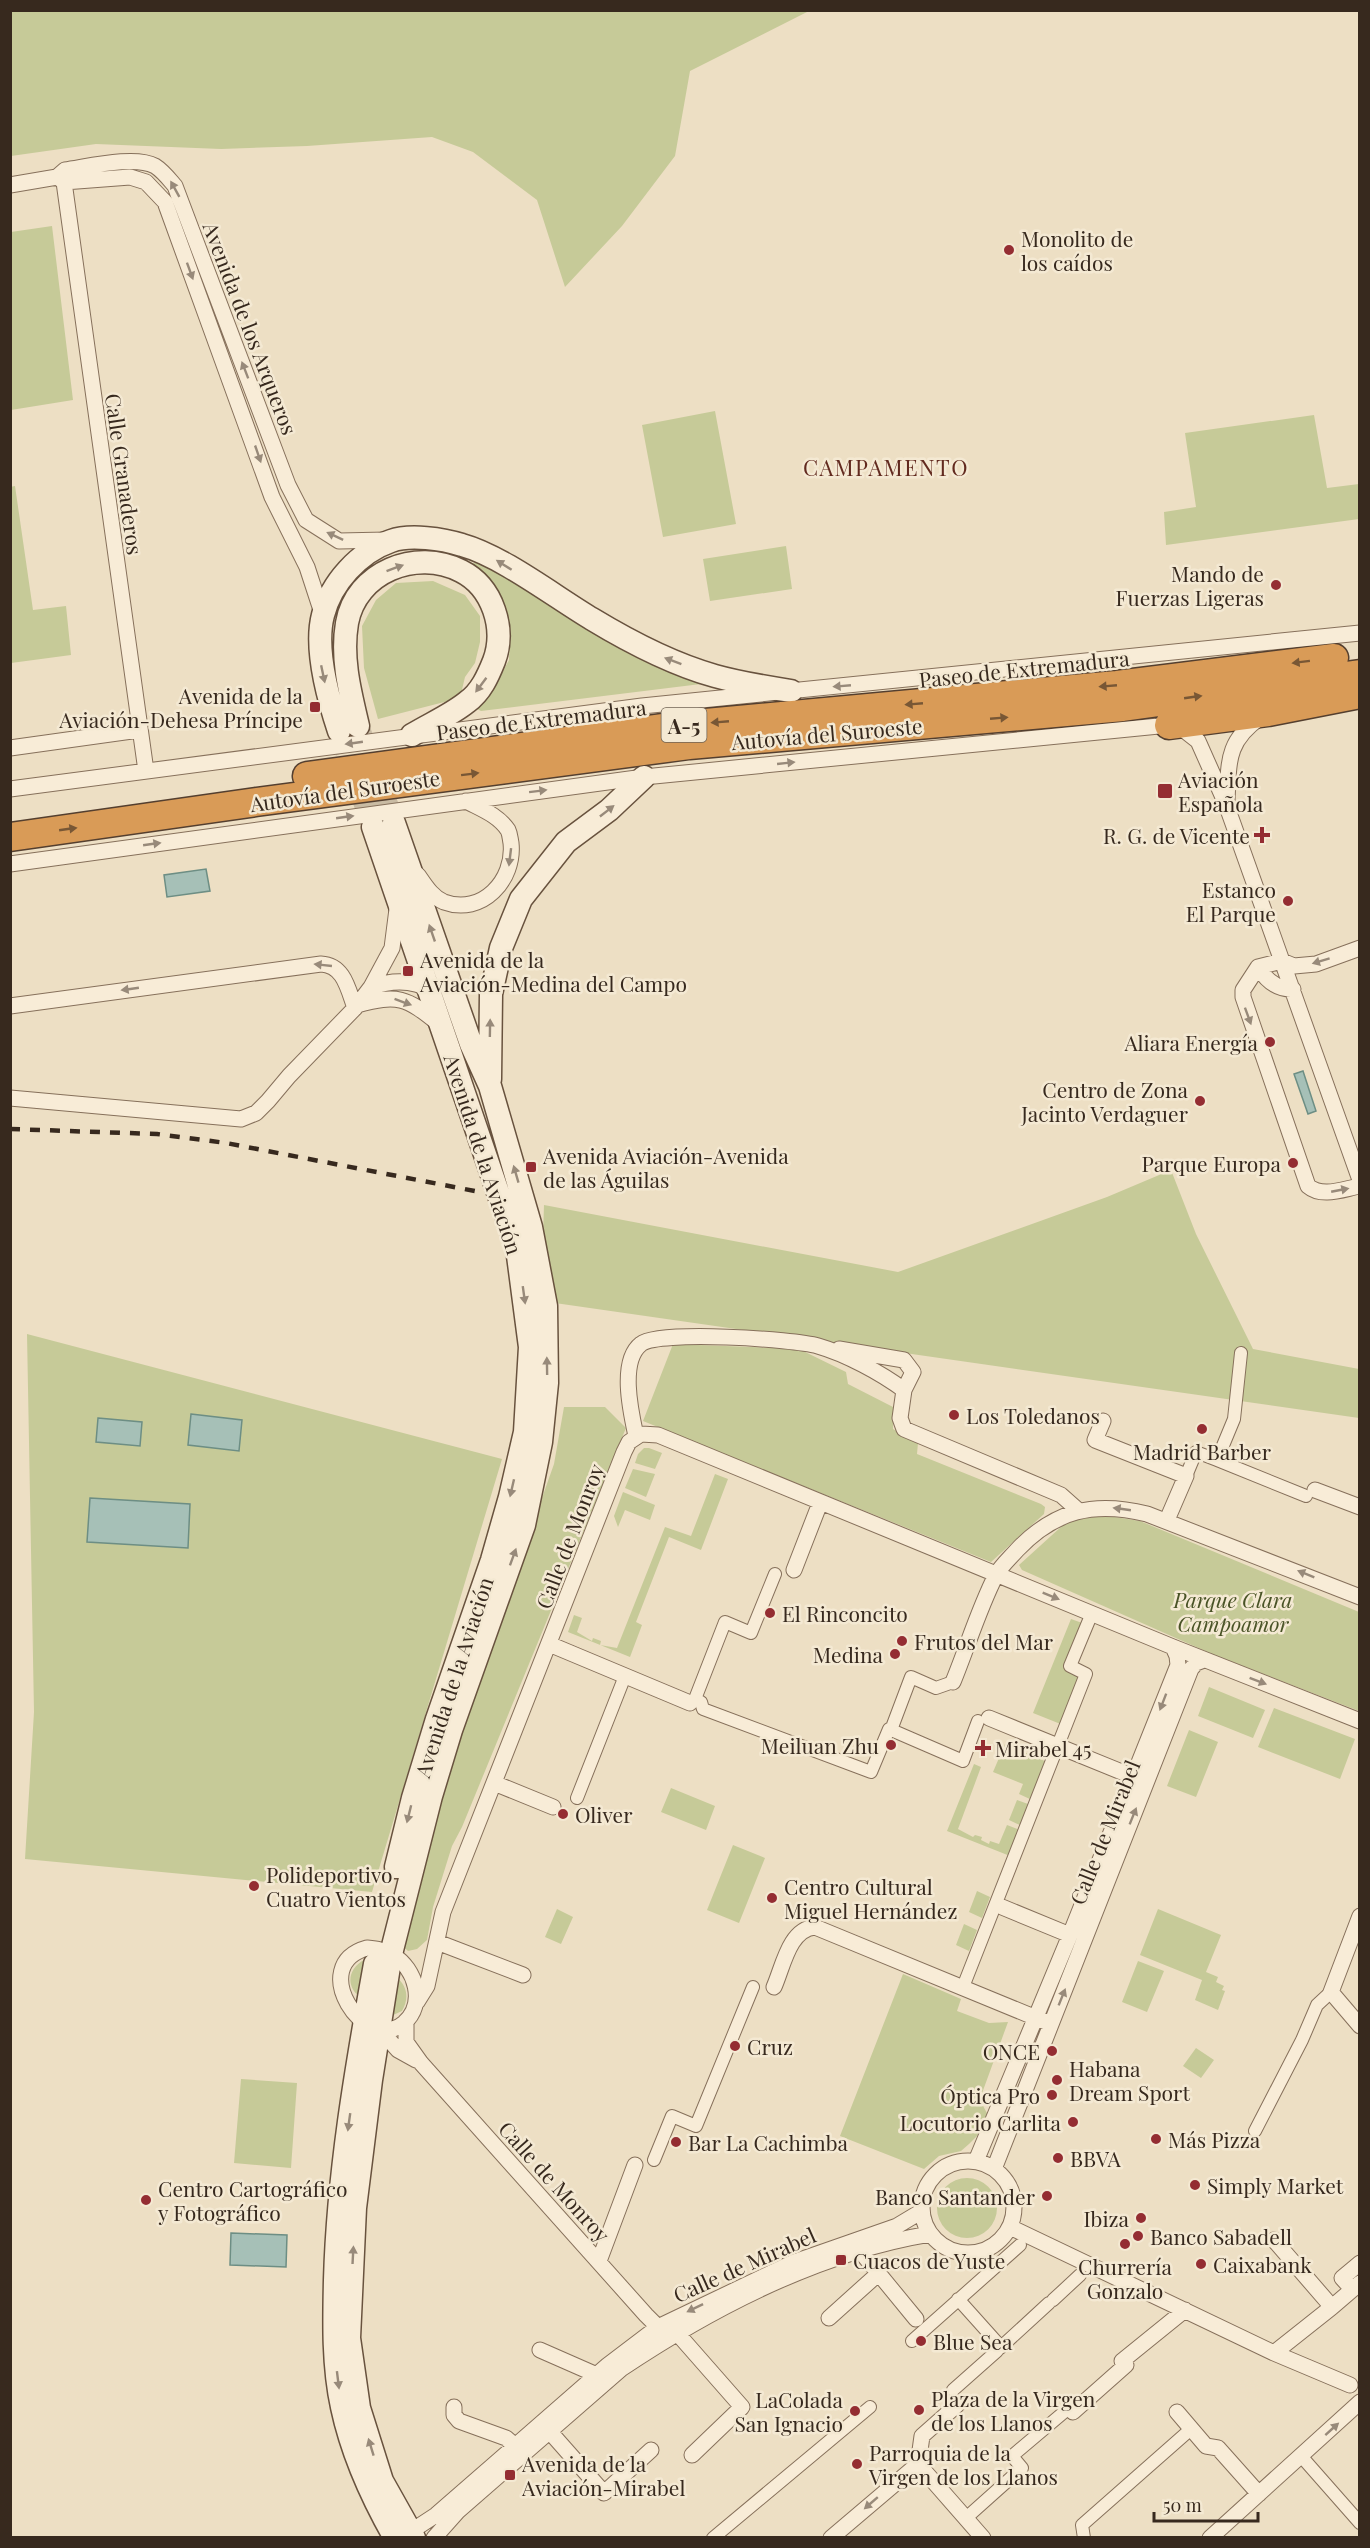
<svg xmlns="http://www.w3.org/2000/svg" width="1370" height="2548" font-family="'Playfair Display',serif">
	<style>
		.green { fill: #c6ca98 }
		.water { fill: #a6c0b7; stroke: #6d8e84; stroke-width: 1.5 }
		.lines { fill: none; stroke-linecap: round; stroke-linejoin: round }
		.secondary-tunnel { stroke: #c9bba3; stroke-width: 22; stroke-dasharray: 22 11; stroke-linecap: butt }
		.pedestrian-casing { stroke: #86705b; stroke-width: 14 }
		.minor-casing { stroke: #86705b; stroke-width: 17 }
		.secondary-casing { stroke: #68523e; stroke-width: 25 }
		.motorway-casing { stroke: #543f2f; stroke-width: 31 }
		.pedestrian { stroke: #f8ecd7; stroke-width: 12 }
		.minor { stroke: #f8ecd7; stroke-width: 15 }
		.secondary { stroke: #f8ecd7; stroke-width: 22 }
		.motorway { stroke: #d99b57; stroke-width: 28 }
		.rail { stroke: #37291e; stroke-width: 4.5; stroke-dasharray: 10 10; stroke-linecap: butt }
		.oneway { fill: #988a7a }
		.oneway2 { fill: #785735 }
		.poi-dot { fill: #942d32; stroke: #f4e9d3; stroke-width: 2 }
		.labels { text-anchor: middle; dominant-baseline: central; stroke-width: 5; stroke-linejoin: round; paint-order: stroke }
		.shield { fill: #f4e9d3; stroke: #706354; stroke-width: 1.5 }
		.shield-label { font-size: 20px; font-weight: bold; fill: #37291e }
		.poi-label { font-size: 21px; fill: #37291e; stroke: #f4e9d3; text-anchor: start }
		.street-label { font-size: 21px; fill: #37291e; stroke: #f4e9d3 }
		.park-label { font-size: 21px; font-style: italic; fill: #495326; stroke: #f4e9d3 }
		.neighbourhood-label { font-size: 22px; letter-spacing: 1.5px; fill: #622a1f; stroke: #f4e9d3 }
	</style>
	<rect width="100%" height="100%" fill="#eddfc4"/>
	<path class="green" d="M10,11L11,10L809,11L690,71L675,156L622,226L565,287L537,200L473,152L432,137L307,146L221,149L96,144L11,156Z
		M52,226L73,400L11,410V232Z
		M715,411L736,524L663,537L642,425Z
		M1314,415L1327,488L1359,484V519L1166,545L1164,512L1196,507L1185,433Z
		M15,486L33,610L66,606L71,655L11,663L10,487Z
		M786,546L792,589L710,601L703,559Z
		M478,560L566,616L619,645L709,683L481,711L475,708L495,686L509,660L510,626L498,593L470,566Z
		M433,581L465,595L480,616V642L475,663L465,677L460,698L378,719L364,668L362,626L376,600L396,583Z
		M1171,1170L1196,1234L1253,1349L1359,1369V1418L541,1301L544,1205L898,1272L1107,1197Z
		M27,1334L502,1459L372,1892L25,1859L34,1712Z
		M673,1344L799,1349L846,1372L848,1384L893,1407V1429L918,1443L917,1454L1041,1504L1045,1507L1044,1514L991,1562L643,1421Z
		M564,1407H605L626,1428L462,1827L452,1846L433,1907L427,1940L417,1949L408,1951L400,1944L434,1804L554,1464Z
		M644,1448H649L662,1453L655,1469L635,1463L638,1454Z
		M633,1469L655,1474L646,1497L625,1488Z
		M715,1474L728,1479L701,1550L669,1537L636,1622L642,1625L630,1657L568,1632L574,1615L582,1618L577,1632L592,1641L593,1638L601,1641L600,1645L617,1648L665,1527L691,1536Z
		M623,1492L655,1505L650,1520L625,1510L618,1527L614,1516Z
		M1102,1515L1140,1521L1359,1612V1711L1212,1654L1022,1570L1019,1565L1062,1526L1072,1521Z
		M1071,1619L1085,1624L1067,1668L1083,1675L1063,1725L1033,1713Z
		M1209,1687L1265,1710L1253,1738L1198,1716Z
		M1274,1708L1355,1739L1340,1779L1258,1747Z
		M1189,1730L1218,1742L1196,1797L1167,1786Z
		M1005,1744L1047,1762L1032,1800L1019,1794L1023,1784L993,1772Z
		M974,1764L981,1767L958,1829L973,1837L975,1835L982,1837L981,1840L989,1844L990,1841L999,1844L1007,1825L1020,1830L1010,1856L947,1831Z
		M671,1788L715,1806L706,1830L661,1812Z
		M1017,1800L1028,1804L1022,1826L1009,1820Z
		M733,1845L765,1858L739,1923L707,1910Z
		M977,1891L990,1897L982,1918L969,1912Z
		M557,1909L573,1917L561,1944L545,1937Z
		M1158,1909L1221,1935L1206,1972L1218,1977L1216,1982L1224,1986L1222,1990L1225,1991L1218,2010L1195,2000L1202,1980L1140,1955Z
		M964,1924L977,1930L969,1951L956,1945Z
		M364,1960L359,1996C345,1985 349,1968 364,1960Z
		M1138,1961L1164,1971L1147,2012L1122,2002Z
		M903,1974L961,1999L957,2011L989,2023L1008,2022L981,2096L982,2104L988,2115L977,2136L969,2144L961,2151L939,2156L924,2169L840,2136Z
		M396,1977C408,1986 409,1999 402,2011L391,2016Z
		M1196,2048L1214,2060L1201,2078L1183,2066Z
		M241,2079L297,2083L291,2168L234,2163Z
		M937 2208a30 30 0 1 1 60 0a30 30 0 1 1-60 0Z"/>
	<path class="water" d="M206,869L210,891L167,897L164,875Z
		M1303,1071L1316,1111L1308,1114L1294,1074Z
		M191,1414L242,1420L239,1451L188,1445Z
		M98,1418L142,1422L140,1446L96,1442Z
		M90,1498L190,1504L188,1548L87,1542Z
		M231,2233L287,2235L286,2267L230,2265Z"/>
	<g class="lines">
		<path class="secondary-tunnel" d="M358,726L394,823
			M339,731L373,827"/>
		<defs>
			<path id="pedestrian" d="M1241,1353L1234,1419L1217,1460L1306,1496
				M1186,1476L1196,1452L1217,1460
				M775,1574L751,1633L725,1622L695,1699L701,1702L703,1709L871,1772L889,1729L963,1761L978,1721
				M891,1730L911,1677L936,1688L953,1682
				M577,1798L625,1676
				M963,1987L1086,1674L1070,1666L1092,1613
				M1255,2131L1302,2040L1317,2005L1331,1992
				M654,2160L672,2116L696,2126L753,1987
				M958,2299L1001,2347
				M1053,2300L1080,2275
				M912,2341L1020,2245
				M1000,2348L1049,2303
				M953,2390L997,2351
				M1301,2456L1360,2523
				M966,2518L1022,2468L1012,2456L1063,2413
				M713,2538L870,2407
				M1084,2538L1082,2525L1191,2429"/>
			<path id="minor" d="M57,177L64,182L130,177L146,182L165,202L272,497L307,567L323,616
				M64,182L146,771
				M10,185L57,177L65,170C87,167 135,155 155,166C163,171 169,179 175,186L288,485L306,520L339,541L386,540
				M10,748L139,730
				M10,789L642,706L1360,633
				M1227,801C1229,762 1226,741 1261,717
				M10,864L644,777L1169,725L1184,730L1198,741L1226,804L1360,1180
				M418,875C425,885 432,897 444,902C482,916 515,880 511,843C510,838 510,834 508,830C498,815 481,809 466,801
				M1360,948L1316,964L1294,966L1282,961L1258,967L1243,990V997L1308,1186C1322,1198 1343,1189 1360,1186
				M1258,967C1266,980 1277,990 1293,989
				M371,987C392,980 413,979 432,991
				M357,1005C398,994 406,997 439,1024
				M10,1006L321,964C344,965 348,989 355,1008
				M10,1098L241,1119L256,1113L268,1101L289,1076L355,1008L371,987L392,948L397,909
				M839,1349L904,1360L913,1372L904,1390
				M1103,1421L1095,1440L1186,1476L1167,1520
				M636,1436C631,1413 619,1361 641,1344C658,1330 794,1339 818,1346C846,1354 881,1373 904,1390L900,1418L904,1429L1061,1495L1079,1511
				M1315,1490L1360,1507
				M794,1570L820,1503
				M549,1644L690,1703
				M953,1682C967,1648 979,1608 996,1575C1001,1566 1010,1558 1017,1550C1055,1510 1094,1501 1147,1514L1360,1597
				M989,1718L1134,1777
				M494,1783L553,1807
				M1002,1907L1070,1935
				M1360,1916L1331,1992L1360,2026
				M437,1942L523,1975
				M367,1948C376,1949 385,1950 393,1955C416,1969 426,2004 404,2023C365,2055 306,1965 367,1948Z
				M774,1987C783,1967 789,1929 815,1927L1046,2022
				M417,2002L427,1986L443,1912L624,1452L629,1442L641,1434L658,1435L1173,1647L1360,1721
				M406,2021V2042L421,2063L646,2315L658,2327L677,2333L742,2407L692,2455
				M380,2030L398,2050L416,2060
				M976,2161L1070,1935L1178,1665L1177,1656L1173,1647
				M922 2207a46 46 0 1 1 92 0a46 46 0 1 1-92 0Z
				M994,2169L1191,1669L1196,1663L1204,1660
				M1010,2227L1274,2353L1350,2385
				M1274,2240L1332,2307L1360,2283
				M854,2246L861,2252L916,2319
				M599,2261L635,2165
				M1352,2289L1342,2278L1360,2263
				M829,2318L879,2273
				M540,2350L597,2375
				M1274,2353L1332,2307
				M454,2407V2415L459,2421L506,2438L522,2452
				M1073,2412L1126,2365L1122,2361L1185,2310
				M1177,2412L1206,2446L1218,2448L1259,2494
				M543,2424L604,2493L651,2450
				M918,2465L922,2436L957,2405
				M406,2538L410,2532L436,2515L608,2365L658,2327L794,2262L897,2226L922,2211
				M434,2538L458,2511L621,2369C712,2308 821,2252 930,2234
				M831,2538L917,2465L920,2466L983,2538
				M1210,2538L1360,2402"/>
			<path id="secondary" d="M358,726C350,692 341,658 347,623C356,572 416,548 461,571C493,587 506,629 494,661C488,676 481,692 467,702C451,715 430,724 412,735
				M339,731C328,698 314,649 323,615C331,583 359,552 391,541C410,534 443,539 462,545C502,556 555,597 592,619C630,642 672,664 715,676C740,683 765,687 791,691
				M394,823L471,1044L490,1086L531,1227L546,1306L547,1383L541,1442L524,1525L451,1730L431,1796L391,1954L371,2080L355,2208L349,2338L359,2408L382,2481L414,2538
				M373,827L517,1248L530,1347L525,1432L510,1497L492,1560L437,1719L413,1798L396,1867
				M490,1079L491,994L501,948L521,899L566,842L609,810L644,777
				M375,1964C356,2069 338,2174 335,2280C334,2322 333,2366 342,2407C352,2454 371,2496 395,2538"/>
			<path id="motorway" d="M1169,725L1268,712L1360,694
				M307,776L684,725L1117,685L1334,658
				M10,837L256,802L689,745L1123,707L1360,674"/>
		</defs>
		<use href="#pedestrian" class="pedestrian-casing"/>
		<use href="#minor" class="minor-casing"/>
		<use href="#secondary" class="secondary-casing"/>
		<use href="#motorway" class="motorway-casing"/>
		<use href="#pedestrian" class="pedestrian"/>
		<use href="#minor" class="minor"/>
		<use href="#secondary" class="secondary"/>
		<use href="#motorway" class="motorway"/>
		<path class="rail" d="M10,1129L157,1134L226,1143L480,1192"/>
	</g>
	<defs><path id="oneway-solid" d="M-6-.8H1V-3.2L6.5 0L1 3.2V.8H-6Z" transform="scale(1.5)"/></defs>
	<g class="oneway">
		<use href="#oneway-solid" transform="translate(175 189) rotate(-119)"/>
		<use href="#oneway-solid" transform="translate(190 271) rotate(70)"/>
		<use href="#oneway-solid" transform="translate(245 370) rotate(-111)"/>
		<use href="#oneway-solid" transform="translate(258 454) rotate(71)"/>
		<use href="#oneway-solid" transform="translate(335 536) rotate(-155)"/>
		<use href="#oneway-solid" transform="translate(504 565) rotate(-148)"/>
		<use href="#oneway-solid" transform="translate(395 568) rotate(-20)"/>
		<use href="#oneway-solid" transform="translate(673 661) rotate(-159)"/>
		<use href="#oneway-solid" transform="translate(323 674) rotate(78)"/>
		<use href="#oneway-solid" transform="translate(481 685) rotate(127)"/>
		<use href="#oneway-solid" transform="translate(842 686) rotate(175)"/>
		<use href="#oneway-solid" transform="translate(354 743) rotate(172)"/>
		<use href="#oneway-solid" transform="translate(786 763) rotate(-6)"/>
		<use href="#oneway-solid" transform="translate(538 791) rotate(-7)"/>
		<use href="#oneway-solid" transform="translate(607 811) rotate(-38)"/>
		<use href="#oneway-solid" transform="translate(345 817) rotate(-8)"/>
		<use href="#oneway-solid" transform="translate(152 844) rotate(-8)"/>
		<use href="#oneway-solid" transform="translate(510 857) rotate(97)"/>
		<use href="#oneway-solid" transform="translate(432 933) rotate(-109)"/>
		<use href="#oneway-solid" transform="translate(1321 961) rotate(163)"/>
		<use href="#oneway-solid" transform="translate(323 965) rotate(-174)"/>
		<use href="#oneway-solid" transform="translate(130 989) rotate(172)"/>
		<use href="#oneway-solid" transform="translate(403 1002) rotate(20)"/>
		<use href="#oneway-solid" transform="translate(1248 1016) rotate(70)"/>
		<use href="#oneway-solid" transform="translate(490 1028) rotate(-89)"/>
		<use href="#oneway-solid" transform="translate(516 1174) rotate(-106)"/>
		<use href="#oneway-solid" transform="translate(1340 1190) rotate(-11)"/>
		<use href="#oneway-solid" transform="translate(524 1295) rotate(82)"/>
		<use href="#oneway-solid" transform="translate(547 1366) rotate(-91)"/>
		<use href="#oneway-solid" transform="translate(512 1488) rotate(103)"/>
		<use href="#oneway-solid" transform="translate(1122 1509) rotate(-172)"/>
		<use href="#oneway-solid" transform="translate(513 1557) rotate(-70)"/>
		<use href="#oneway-solid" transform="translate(1306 1574) rotate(-158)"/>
		<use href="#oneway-solid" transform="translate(1051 1596) rotate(22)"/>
		<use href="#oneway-solid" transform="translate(1258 1681) rotate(21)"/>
		<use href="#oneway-solid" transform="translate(1163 1702) rotate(111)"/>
		<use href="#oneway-solid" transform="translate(409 1814) rotate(104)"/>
		<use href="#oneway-solid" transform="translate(1133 1816) rotate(-68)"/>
		<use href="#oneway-solid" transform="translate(1062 1997) rotate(-68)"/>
		<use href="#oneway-solid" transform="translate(349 2122) rotate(98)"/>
		<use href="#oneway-solid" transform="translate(353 2255) rotate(-87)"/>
		<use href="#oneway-solid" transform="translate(695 2308) rotate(154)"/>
		<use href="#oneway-solid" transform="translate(338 2380) rotate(83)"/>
		<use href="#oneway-solid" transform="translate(1332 2429) rotate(-42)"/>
		<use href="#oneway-solid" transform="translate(371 2447) rotate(-107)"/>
		<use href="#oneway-solid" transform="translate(871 2503) rotate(139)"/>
	</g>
	<g class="oneway2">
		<use href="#oneway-solid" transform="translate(1301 662) rotate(173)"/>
		<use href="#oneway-solid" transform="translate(1108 686) rotate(175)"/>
		<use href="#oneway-solid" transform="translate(1193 697) rotate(-8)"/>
		<use href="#oneway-solid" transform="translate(914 704) rotate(175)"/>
		<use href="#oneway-solid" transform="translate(999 718) rotate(-5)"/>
		<use href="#oneway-solid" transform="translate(720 722) rotate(175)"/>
		<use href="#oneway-solid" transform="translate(470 774) rotate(-7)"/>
		<use href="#oneway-solid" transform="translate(68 829) rotate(-8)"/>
	</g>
	<g class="poi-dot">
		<circle cx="1009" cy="250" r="6"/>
		<circle cx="1276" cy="585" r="6"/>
		<rect x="309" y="701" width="12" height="12" rx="3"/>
		<rect x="1157" y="783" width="16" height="16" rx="3"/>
		<path d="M1259 826h6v6h6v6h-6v6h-6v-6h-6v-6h6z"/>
		<circle cx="1288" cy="901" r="6"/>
		<rect x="402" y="965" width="12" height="12" rx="3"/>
		<circle cx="1270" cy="1042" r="6"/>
		<circle cx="1200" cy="1101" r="6"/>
		<circle cx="1293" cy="1163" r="6"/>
		<rect x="525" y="1161" width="12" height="12" rx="3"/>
		<circle cx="954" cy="1415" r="6"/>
		<circle cx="1202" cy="1429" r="6"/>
		<circle cx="770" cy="1613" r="6"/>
		<circle cx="902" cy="1641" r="6"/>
		<circle cx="895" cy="1654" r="6"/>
		<circle cx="891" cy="1745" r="6"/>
		<path d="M980 1739h6v6h6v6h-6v6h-6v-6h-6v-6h6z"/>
		<circle cx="563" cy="1814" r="6"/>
		<circle cx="254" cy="1886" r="6"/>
		<circle cx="772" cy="1898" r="6"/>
		<circle cx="735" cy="2046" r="6"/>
		<circle cx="1052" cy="2051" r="6"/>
		<circle cx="1057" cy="2080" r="6"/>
		<circle cx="1052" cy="2095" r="6"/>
		<circle cx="1073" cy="2122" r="6"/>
		<circle cx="1156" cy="2139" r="6"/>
		<circle cx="676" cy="2142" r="6"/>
		<circle cx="1058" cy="2158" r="6"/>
		<circle cx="1195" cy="2185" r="6"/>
		<circle cx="1047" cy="2196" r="6"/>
		<circle cx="146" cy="2200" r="6"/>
		<circle cx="1141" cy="2218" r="6"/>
		<circle cx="1138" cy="2236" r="6"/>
		<circle cx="1125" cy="2244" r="6"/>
		<rect x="835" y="2254" width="12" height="12" rx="3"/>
		<circle cx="1201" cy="2264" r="6"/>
		<circle cx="921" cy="2341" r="6"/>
		<circle cx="919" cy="2410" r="6"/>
		<circle cx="855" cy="2411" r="6"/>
		<circle cx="857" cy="2464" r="6"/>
		<rect x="504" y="2469" width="12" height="12" rx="3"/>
	</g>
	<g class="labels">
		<rect class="shield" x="661.5" y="708" width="45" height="34" rx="4.5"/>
		<g class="shield-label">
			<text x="684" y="725">A-5</text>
		</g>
		<g class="poi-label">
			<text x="1021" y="238">Monolito de<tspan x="1021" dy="24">los caídos</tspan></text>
			<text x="1264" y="573" text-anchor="end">Mando de<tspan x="1264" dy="24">Fuerzas Ligeras</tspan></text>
			<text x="303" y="695" text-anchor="end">Avenida de la<tspan x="303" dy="24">Aviación-Dehesa Príncipe</tspan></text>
			<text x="1178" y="779">Aviación<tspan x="1178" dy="24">Española</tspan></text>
			<text x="1250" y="835" text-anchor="end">R. G. de Vicente</text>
			<text x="1276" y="889" text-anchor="end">Estanco<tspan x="1276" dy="24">El Parque</tspan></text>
			<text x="420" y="959">Avenida de la<tspan x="420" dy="24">Aviación-Medina del Campo</tspan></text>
			<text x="1258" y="1042" text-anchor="end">Aliara Energía</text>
			<text x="1188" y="1089" text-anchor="end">Centro de Zona<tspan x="1188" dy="24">Jacinto Verdaguer</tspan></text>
			<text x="543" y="1155">Avenida Aviación-Avenida<tspan x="543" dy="24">de las Águilas</tspan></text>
			<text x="1281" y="1163" text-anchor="end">Parque Europa</text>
			<text x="966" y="1415">Los Toledanos</text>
			<text x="1202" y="1451" text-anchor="middle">Madrid Barber</text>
			<text x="782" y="1613">El Rinconcito</text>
			<text x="914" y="1641">Frutos del Mar</text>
			<text x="883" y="1654" text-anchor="end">Medina</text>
			<text x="879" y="1745" text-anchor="end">Meiluan Zhu</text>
			<text x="995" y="1748">Mirabel 45</text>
			<text x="575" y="1814">Oliver</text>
			<text x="266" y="1874">Polideportivo<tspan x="266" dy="24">Cuatro Vientos</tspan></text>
			<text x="784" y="1886">Centro Cultural<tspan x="784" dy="24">Miguel Hernández</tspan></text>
			<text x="747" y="2046">Cruz</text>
			<text x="1040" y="2051" text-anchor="end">ONCE</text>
			<text x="1069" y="2068">Habana<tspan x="1069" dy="24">Dream Sport</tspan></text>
			<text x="1040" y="2095" text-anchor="end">Óptica Pro</text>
			<text x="1061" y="2122" text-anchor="end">Locutorio Carlita</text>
			<text x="1168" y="2139">Más Pizza</text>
			<text x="688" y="2142">Bar La Cachimba</text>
			<text x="1070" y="2158">BBVA</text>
			<text x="1207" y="2185">Simply Market</text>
			<text x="158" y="2188">Centro Cartográfico<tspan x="158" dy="24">y Fotográfico</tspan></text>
			<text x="1035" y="2196" text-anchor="end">Banco Santander</text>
			<text x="1129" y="2218" text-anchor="end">Ibiza</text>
			<text x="1150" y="2236">Banco Sabadell</text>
			<text x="853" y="2260">Cuacos de Yuste</text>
			<text x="1213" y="2264">Caixabank</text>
			<text x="1125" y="2266" text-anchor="middle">Churrería<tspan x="1125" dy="24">Gonzalo</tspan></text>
			<text x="933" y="2341">Blue Sea</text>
			<text x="931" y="2398">Plaza de la Virgen<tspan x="931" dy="24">de los Llanos</tspan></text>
			<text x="843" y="2399" text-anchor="end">LaColada<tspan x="843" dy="24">San Ignacio</tspan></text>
			<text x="869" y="2452">Parroquia de la<tspan x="869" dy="24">Virgen de los Llanos</tspan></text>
			<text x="522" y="2463">Avenida de la<tspan x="522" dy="24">Aviación-Mirabel</tspan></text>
		</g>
		<g class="street-label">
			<text transform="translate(251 328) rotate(69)">Avenida de los Arqueros</text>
			<text transform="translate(125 474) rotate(82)">Calle Granaderos</text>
			<text transform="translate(1024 668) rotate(-6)">Paseo de Extremadura</text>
			<text transform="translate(541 719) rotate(-7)">Paseo de Extremadura</text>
			<text transform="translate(827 733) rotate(-5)">Autovía del Suroeste</text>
			<text transform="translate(345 790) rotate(-8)">Autovía del Suroeste</text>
			<text transform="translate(484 1154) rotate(72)">Avenida de la Aviación</text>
			<text transform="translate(569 1536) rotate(-69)">Calle de Monroy</text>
			<text transform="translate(453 1677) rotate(-72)">Avenida de la Aviación</text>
			<text transform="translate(1104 1832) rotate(-68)">Calle de Mirabel</text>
			<text transform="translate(555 2181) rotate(48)">Calle de Monroy</text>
			<text transform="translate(744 2264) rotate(-24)">Calle de Mirabel</text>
		</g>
		<g class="park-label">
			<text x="1233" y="1599">Parque Clara<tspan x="1233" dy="24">Campoamor</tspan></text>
		</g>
		<g class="neighbourhood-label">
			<text x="886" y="467">CAMPAMENTO</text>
		</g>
	</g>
	<rect width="1370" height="2548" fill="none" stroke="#37291e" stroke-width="24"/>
	<path d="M1154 2512v9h104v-9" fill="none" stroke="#37291e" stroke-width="3"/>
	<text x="1163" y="2512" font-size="18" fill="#37291e" stroke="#f4e9d3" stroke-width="4.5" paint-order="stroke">50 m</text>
</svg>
